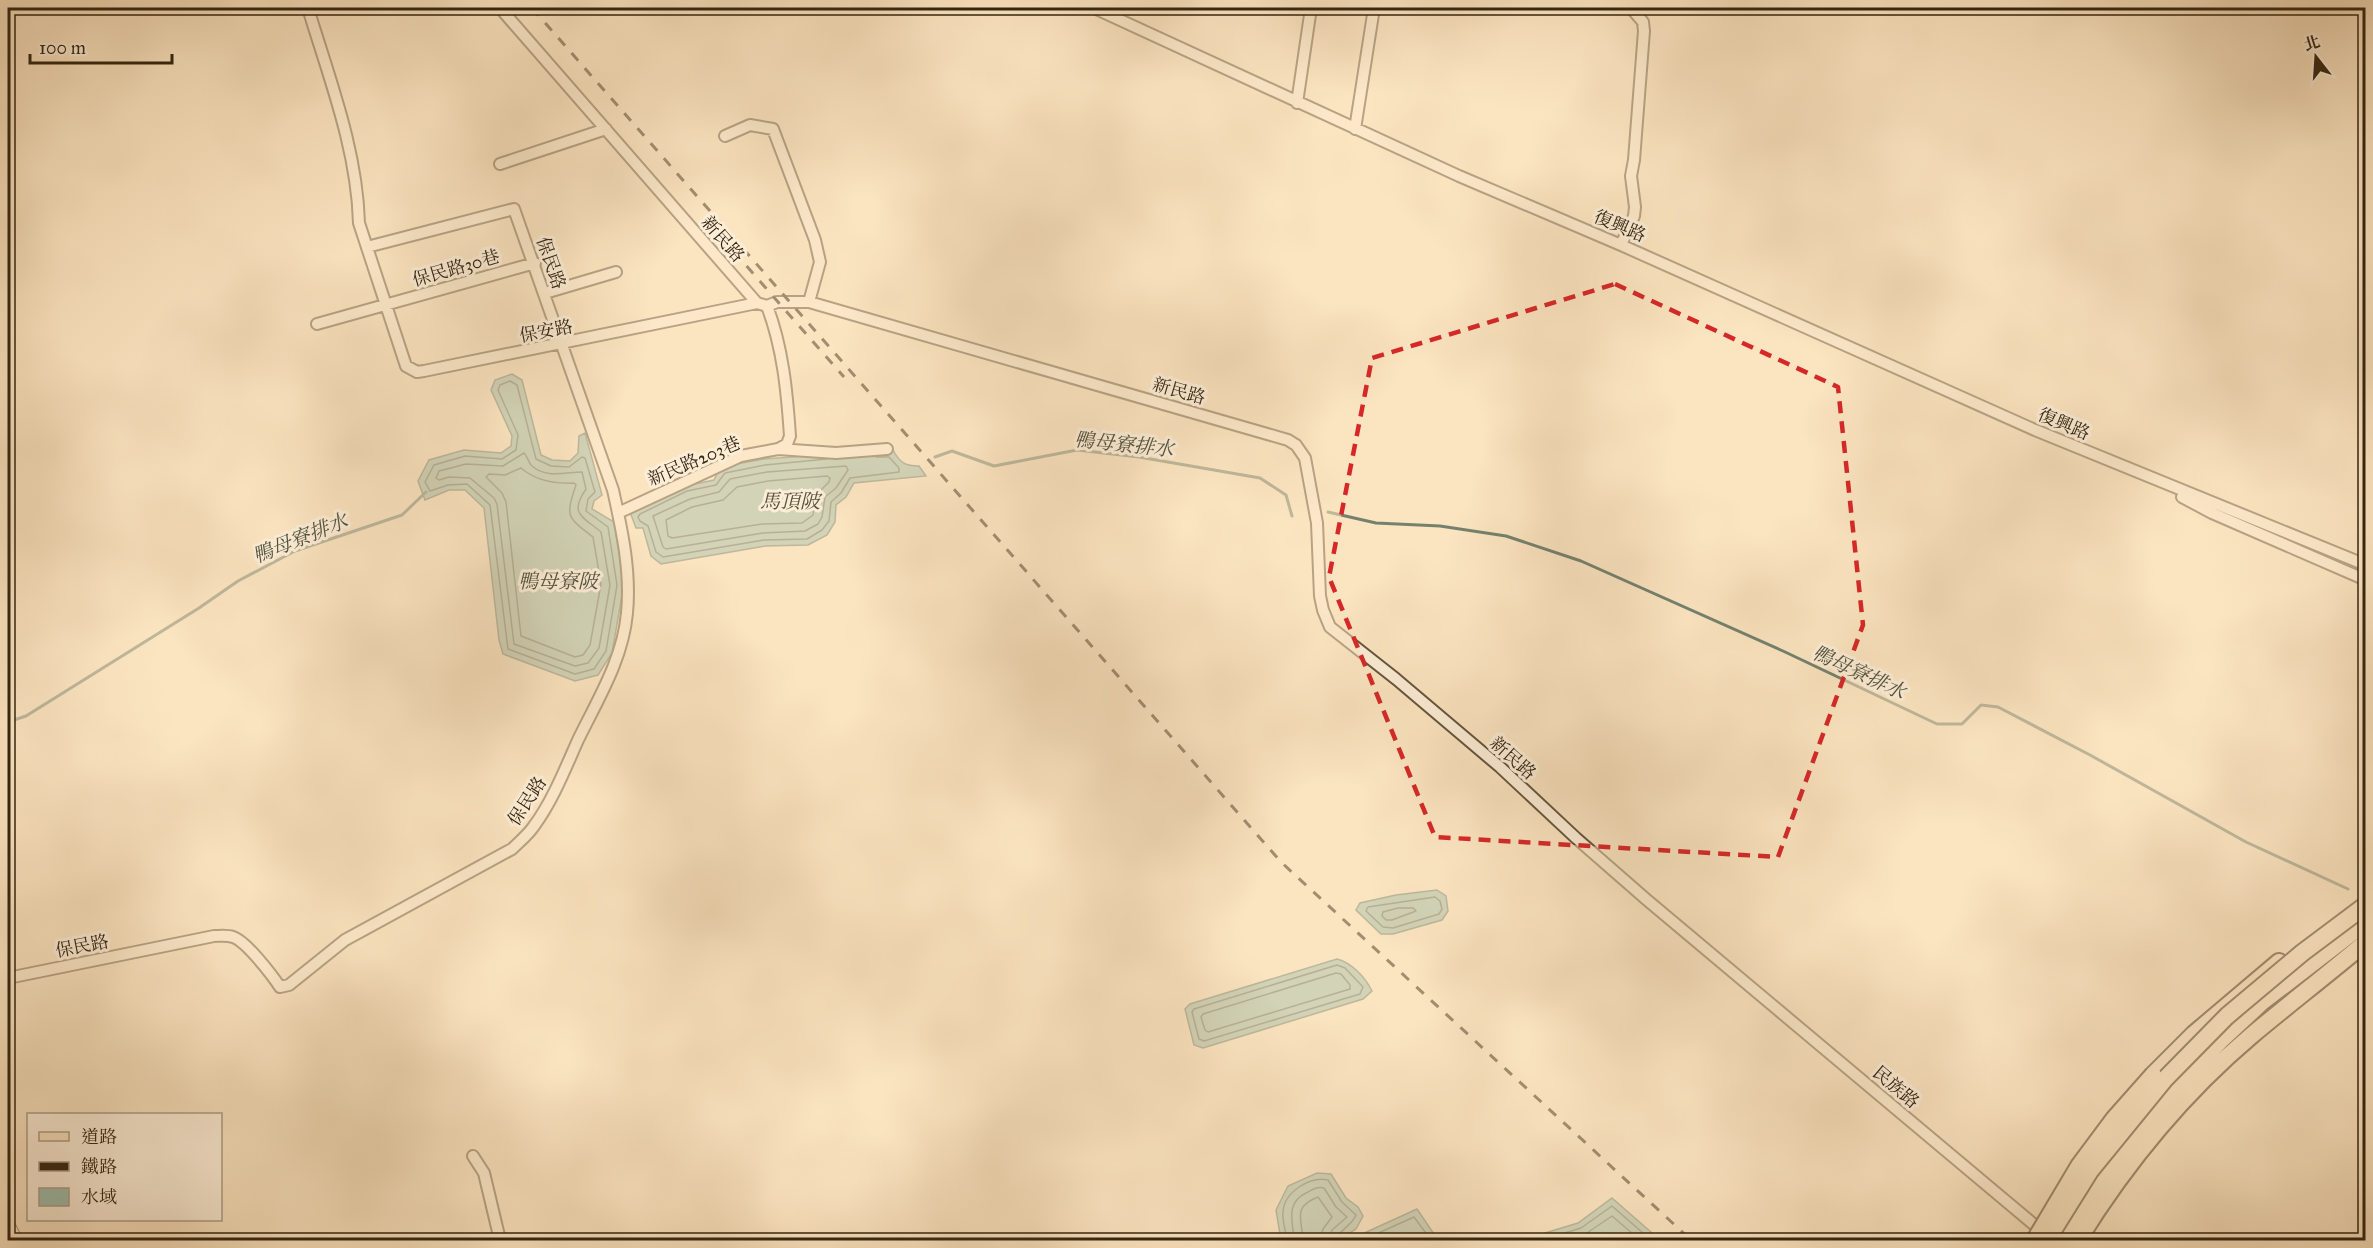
<svg xmlns="http://www.w3.org/2000/svg" width="2373" height="1248" font-family="'IM FELL Great Primer','Noto Serif TC',serif">
	<style>
		.water { fill: #9fbfae; stroke: #74816f; stroke-width: 1.5 }
		.lines { fill: none; stroke-linecap: round; stroke-linejoin: round }
		.shore { stroke: #69725f; stroke-width: 1.5 }
		.stream { stroke: #74816f; stroke-width: 3 }
		.minor-casing { stroke: #65553c; stroke-width: 14 }
		.major-casing { stroke: #332510; stroke-width: 16 }
		.highway-casing { stroke: #332510; stroke-width: 20 }
		.minor { stroke: #fcedd6; stroke-width: 10 }
		.major { stroke: #fbe4c0; stroke-width: 14 }
		.highway { stroke: #fbe4c0; stroke-width: 16 }
		.rail { stroke: #332510; stroke-width: 3; stroke-dasharray: 10 10; stroke-linecap: butt }
		.highway-bridge-casing { stroke: #332510; stroke-width: 20; stroke-linecap: butt }
		.highway-bridge { stroke: #fbe4c0; stroke-width: 16 }
		.marked { fill: none; stroke: #d62828; stroke-width: 4.5; stroke-dasharray: 12 8; stroke-linejoin: round }
		.labels { text-anchor: middle; dominant-baseline: central; stroke-width: 6; stroke-linejoin: round; paint-order: stroke }
		.street-label { font-size: 18px; fill: #332510; stroke: #fcedd6 }
		.water-label { font-size: 20px; font-style: italic; fill: #53533f; stroke: #fcedd6 }
	</style>
	<rect width="100%" height="100%" fill="#fbe4c0"/>
	<filter id="stains"><feTurbulence type="fractalNoise" baseFrequency=".00333" numOctaves="4"/><feColorMatrix values="0 0 0 0 .2 0 0 0 0 .09 0 0 0 0 .02 0 0 0 .5 -.17"/></filter>
	<radialGradient id="worn" r=".72"><stop offset=".6" stop-color="#630" stop-opacity="0"/><stop offset="1" stop-color="#630" stop-opacity=".3"/></radialGradient>
	<path class="water" d="M512,374L522,380L541,455L552,460L570,461L578,453L579,436L585,433L602,495L594,501L592,509L614,522L624,584L612,653L598,675L575,681L503,654L499,640L484,508L465,490H449L425,500L418,481L429,460L464,450L501,453L511,446L512,436L491,390L495,380Z
		M893,450C900,463 905,466 919,466L926,476L854,483L846,497L836,505L835,522L827,535L808,545L765,546L661,564L651,556L643,528H636L630,512L685,486L714,480L720,467L764,459Z
		M1437,890L1446,896L1448,911L1442,920L1393,934H1381L1356,910L1360,903L1396,895Z
		M1337,959C1352,963 1365,977 1372,991L1363,999L1203,1048L1194,1045L1185,1009L1190,1004Z
		M1317,1173L1331,1174L1346,1198L1358,1207L1363,1216L1356,1229L1339,1240H1281L1276,1210L1288,1186Z
		M1612,1198L1660,1240H1522L1578,1223Z
		M1417,1209L1438,1240H1349Z"/>
	<g class="lines">
		<path class="shore" d="M510,381L517,385L536,459L551,466L569,467L582,457L585,458L595,492L588,499L586,511L608,527L617,585L606,651L594,669L575,674L508,649L490,505L467,484L448,485L430,491L425,482L434,465L465,456L502,459L516,450L518,435L498,390L500,385Z
			M524,453C527,456 528,461 531,465C545,479 566,472 582,472L586,489C568,515 584,517 601,532L610,585L599,648L588,663L575,666L514,644L497,504L494,498L470,478L449,477L439,480L436,478L439,471L466,464L503,466Z
			M827,459L765,465L725,473L716,485L687,491L640,514L638,517L640,521L648,526L656,552L663,557L764,540L807,539L822,530L829,521L831,502L841,493L850,478L899,472V468L889,457H876
			M846,466L848,470L836,488L825,497L822,517L818,524L805,531L763,533L666,549L663,547L653,516L690,499L719,492L730,479L767,472Z
			M521,468C536,481 554,484 574,483L576,485C565,517 567,517 593,537L601,584L590,645L583,655L575,657L521,636L506,502L502,493L486,477L489,474L505,475Z
			M827,476L830,478L829,482L816,495L813,515L802,523L762,524L672,538L668,536L666,520L692,507L723,500L737,487L768,481Z
			M1435,897L1440,901L1442,909L1439,914L1393,928L1383,927L1366,911L1368,907Z
			M1398,908H1413L1416,911L1392,920H1386L1382,916L1383,912Z
			M1337,965L1345,968L1363,987L1360,994L1204,1041L1199,1039L1192,1012L1194,1009Z
			M1336,973L1341,974L1350,985V989L1208,1032L1205,1030L1201,1017L1203,1014Z
			M1287,1240C1286,1232 1282,1221 1283,1212C1284,1192 1310,1176 1328,1180L1342,1202L1356,1215C1352,1226 1338,1230 1337,1240
			M1294,1240C1293,1222 1285,1203 1306,1193C1312,1190 1317,1186 1324,1188L1336,1207L1347,1217L1332,1230L1329,1240
			M1303,1240C1302,1219 1292,1207 1318,1197L1332,1217L1323,1229L1320,1240
			M1363,1240L1414,1217L1431,1240
			M1542,1240L1581,1228L1612,1206L1651,1240
			M1567,1240L1584,1235L1612,1216L1640,1240"/>
		<path class="stream" d="M935,457L952,451L994,466L1077,450L1139,457L1260,478L1286,495L1292,516
			M1328,512L1376,523L1440,526L1506,536L1581,561L1783,651L1937,724H1962L1981,705L1998,707L2090,755L2246,842L2348,889
			M8,722L26,716L199,608L238,581L295,551L402,515L426,492"/>
		<defs>
			<path id="minor" d="M308,8C329,78 357,149 359,223L406,366L417,372L424,371L757,303
				M500,8L757,303L767,306L777,302H809L1288,440L1296,445L1305,458L1317,523L1320,596L1323,610L1330,627L1396,679L1500,767L1576,838L1647,900L2044,1233
				M1094,8L1459,176L1621,245L2035,430L2366,565
				M1297,103L1311,8
				M1355,129L1374,8
				M725,136L750,125L773,129L815,240L820,262L809,302
				M500,164L606,129
				M1621,245L1634,216L1635,207L1631,176L1634,160L1644,31L1643,22L1631,8
				M545,293L616,272
				M317,324L535,263
				M778,449L836,453L887,449
				M2182,497L2212,513L2366,580
				M618,513L741,456L778,449L787,444L790,436C787,392 783,348 767,306
				M8,978L214,936C220,936 227,935 233,937C246,941 272,975 280,987L289,985L345,940L512,849C519,842 528,835 534,826C553,800 565,769 578,740C598,699 623,659 627,613C631,571 622,530 613,490L514,209L367,247
				M473,1156L484,1173L500,1240"/>
			<path id="major" d="M8,1226L15,1240"/>
			<path id="highway" d="M2153,1075L2194,1034L2279,962
				M2063,1240L2100,1180L2174,1089L2220,1041L2262,1002L2366,922
				M2078,1240C2125,1164 2182,1094 2252,1035C2289,1004 2328,974 2366,942"/>
		</defs>
		<use href="#minor" class="minor-casing"/>
		<use href="#major" class="major-casing"/>
		<use href="#highway" class="highway-casing"/>
		<use href="#minor" class="minor"/>
		<use href="#major" class="major"/>
		<use href="#highway" class="highway"/>
		<path class="rail" d="M532,8L1281,862L1691,1240
			M707,221L844,377"/>
		<defs>
			<path id="highway-bridge" d="M2035,1240L2079,1166L2114,1119L2153,1075
				M2047,1240L2090,1171L2165,1079L2227,1016L2302,953L2366,905"/>
		</defs>
		<use href="#highway-bridge" class="highway-bridge-casing"/>
		<use href="#highway-bridge" class="highway-bridge"/>
	</g>
	<path d="M0 0H2373V1248H0ZM1615,284L1838,387L1863,625L1778,857L1435,837L1329,577L1372,358Z" fill="#fbe4c0" fill-opacity=".55" fill-rule="evenodd"/>
	<path class="marked" d="M1615,284L1838,387L1863,625L1778,857L1435,837L1329,577L1372,358Z"/>
	<g class="labels">
		<g class="street-label">
			<text transform="translate(1620 226) rotate(23)">復興路</text>
			<text transform="translate(723 239) rotate(49)">新民路</text>
			<text transform="translate(551 263) rotate(71)">保民路</text>
			<text transform="translate(456 268) rotate(-16)">保民路30巷</text>
			<text transform="translate(546 331) rotate(-11)">保安路</text>
			<text transform="translate(1179 391) rotate(16)">新民路</text>
			<text transform="translate(2064 424) rotate(23)">復興路</text>
			<text transform="translate(694 461) rotate(-23)">新民路203巷</text>
			<text transform="translate(1513 758) rotate(42)">新民路</text>
			<text transform="translate(527 801) rotate(-57)">保民路</text>
			<text transform="translate(82 946) rotate(-11)">保民路</text>
			<text transform="translate(1896 1087) rotate(40)">民族路</text>
		</g>
		<g class="water-label">
			<text transform="translate(1124 444) rotate(6)">鴨母寮排水</text>
			<text x="790" y="501">馬頂陂</text>
			<text transform="translate(300 538) rotate(-22)">鴨母寮排水</text>
			<text x="558" y="581">鴨母寮陂</text>
			<text transform="translate(1859 672) rotate(25)">鴨母寮排水</text>
		</g>
	</g>
	<rect width="2373" height="1248" fill="none" stroke="#fbe4c0" stroke-width="30"/>
	<rect x="9" y="9" width="2355" height="1230" fill="none" stroke="#332510" stroke-width="3"/>
	<rect x="15" y="15" width="2343" height="1218" fill="none" stroke="#332510" stroke-width="1.5"/>
	<rect x="27" y="1113" width="195" height="108" fill="#fcedd6" stroke="#ac9d87" stroke-width="1.5"/>
	<rect x="39" y="1132" width="30" height="9" fill="#fbe4c0" stroke="#ac9d87" stroke-width="1.5"/>
	<text x="81" y="1143" font-size="18" fill="#332510">道路</text>
	<rect x="39" y="1162" width="30" height="9" fill="#332510" stroke="#ac9d87" stroke-width="1.5"/>
	<text x="81" y="1173" font-size="18" fill="#332510">鐵路</text>
	<rect x="39" y="1188" width="30" height="18" fill="#9fbfae" stroke="#ac9d87" stroke-width="1.5"/>
	<text x="81" y="1203" font-size="18" fill="#332510">水域</text>
	<g transform="translate(2316 57) rotate(343)" stroke="#fcedd6" stroke-width="4.5" paint-order="stroke">
	<path d="M0-4.5L10 22L0 15L-10 22Z" fill="#332510"/>
	<text y="-9" font-size="16" font-weight="bold" text-anchor="middle" fill="#332510">北</text>
	</g>
	<path d="M30 54v9h142v-9" fill="none" stroke="#332510" stroke-width="3"/>
	<text x="39" y="54" font-size="18" fill="#332510" stroke="#fcedd6" stroke-width="4.5" paint-order="stroke">100 m</text>
	<rect width="100%" height="100%" filter="url(#stains)"/>
	<rect width="100%" height="100%" fill="url(#worn)"/>
</svg>
